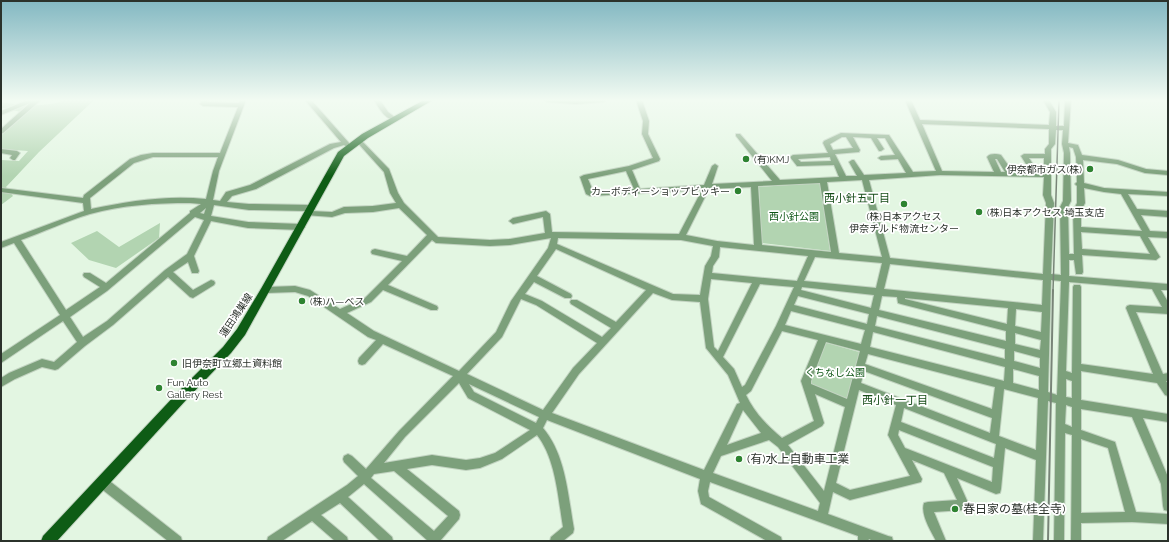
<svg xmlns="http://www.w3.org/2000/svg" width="1169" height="542" font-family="Raleway,'Noto Sans JP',sans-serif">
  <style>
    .green { fill: #b2d4b1 }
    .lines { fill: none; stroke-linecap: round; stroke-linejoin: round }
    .minor-casing { stroke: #c2d3c1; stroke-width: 2 }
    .major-casing { stroke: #c2d3c1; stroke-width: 2 }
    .minor { fill: #7ca07b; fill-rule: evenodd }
    .major { fill: #0e5c15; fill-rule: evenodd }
    .rail-far1 { stroke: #788478; stroke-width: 1.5 }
    .rail { stroke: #788478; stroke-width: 2 }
    .poi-dot { fill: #2e8331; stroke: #fff; stroke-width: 1.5 }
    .labels { text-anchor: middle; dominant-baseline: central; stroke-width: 3.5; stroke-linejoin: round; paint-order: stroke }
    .poi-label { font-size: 10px; fill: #2b322b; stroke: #fff; text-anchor: start }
    .park-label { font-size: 10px; fill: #0d5514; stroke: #fff }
    .street-label { font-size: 10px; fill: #2b322b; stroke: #fff }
    .neighbourhood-label { font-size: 11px; fill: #174d19; stroke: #fff }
    .near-poi-label { font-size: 12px; fill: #2b322b; stroke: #fff; text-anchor: start }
  </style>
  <rect width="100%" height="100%" fill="#e3f6e2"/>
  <g class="green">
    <path d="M65,100H94L39,152L6,187L13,196L1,205V160L19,161L28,151L1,149V134L25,113L4,108L1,109V102C22,105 45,108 65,100Z"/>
    <polygon points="820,183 830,251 762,243 759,187"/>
    <polygon points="160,223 159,238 116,268 89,260 71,243 97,231 119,247"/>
    <polygon points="827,343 859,352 861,354 848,400 811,385 810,382 824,344"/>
  </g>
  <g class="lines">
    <g class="minor-casing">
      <g id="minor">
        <polygon points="28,100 41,100 3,133 1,134 1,129 30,103 1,115 1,111"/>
        <path d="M202,100H208L207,102L239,103L240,100H246L219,171L213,200L220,201L226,192L250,185L330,144L341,142L305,100H311L349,143V147H347L344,145L334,148L256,189L232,196L227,202L249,204L311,205L315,208L314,210L310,211L332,212L344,207L373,206L396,203L390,193L384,172L356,141L355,140L358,138L360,139L389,169L398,193L404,203L438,237L490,240L510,239L545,233L543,217L513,224L509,221L513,218L546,211L550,214L552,232L679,234L702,190L590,196L586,194L580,177L584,175L629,166L653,158L642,134L643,121L636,100H642L649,121L648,134L660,159L659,161L632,170L640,189L704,185L712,166L715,164L718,166L712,184L772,181L736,136V134H740L780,180L839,177L834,165L799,166H797L790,157L793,155L828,153L823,143L824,141L841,133L889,135L913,172L936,171L905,100H911L920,120L1049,125L1050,112L1043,100H1049L1056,112V126H1064L1065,100H1071L1068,143L1078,145L1082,155L1118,160L1146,169L1168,171V175L1145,173L1117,164L1083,160L1084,183L1104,188L1168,192V196L1128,194L1137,209L1168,211V217L1141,215L1150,231L1168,232V238L1148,237L1160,257L1156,260L1082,255L1083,272L1082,274H1076L1074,260H1069V276L1168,284V290H1161L1168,302V314L1136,312L1163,374L1168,373V381H1166L1168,384V396L1165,395L1157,383L1081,371V400L1168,414V422L1143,418L1168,477V511L1164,510L1163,506L1161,484L1132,417L1081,409V430L1115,442L1136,512L1168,514V524L1132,522L1081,523V541H1071L1072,435L1065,433L1064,541H1054L1056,403L1048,401L1043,541H1033L1036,460L1005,448L1001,489L1000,493L996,494L957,478L969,505L968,509L964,510L934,512L946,541H936C931,531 920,514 924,503L928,502L957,500L944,473L912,460L922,479L921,482L850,500L833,492L828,514L888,536L892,537L893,541H873L869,539L868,541H858V536L710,482L708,491L709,497L781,537L782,541H767L701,504L698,491L700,479L547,420L543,428C566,455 568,496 574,529L573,533L563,541H550L551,537L563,527C558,498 556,459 537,435L502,459L480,468L466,470L432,465L407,469L459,511L460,515L459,519L440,541H428L364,484L348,497L392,537L393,541H380L340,503L321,515L347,537L348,541H335L312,521L282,541H267L268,537L347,485L358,476L344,462L343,459L344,456L348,454L352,456L366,469L399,431L453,376L383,344L365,364L362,365L359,364L358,361L359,358L376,340L368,337L308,296L295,292L266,293L263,292L262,290L263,288L266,287L295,286L310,290L340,309L365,298L402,261L372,254L371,252L372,250L375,249L407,256L427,235L399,208L373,212L345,213L332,217L305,215L304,213L307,211L249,210L214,205L211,216L248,222L301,224L305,227L301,230L248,228L211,221L194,256L199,271L198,273H192L188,262L173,272L193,290L211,280L214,281L215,283L214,285L193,298L190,297L168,277L113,325L85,346L58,369L55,370L42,367L15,379L1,387V378L9,373L42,359L54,362L77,342L63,321L1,363V354L60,315L14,243L1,248V242L84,211L83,203L1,192V188L83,198L84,195L130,159L141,155L153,153H220L238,107L203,106L200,104ZM922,124L1049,129V144L1045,149V154H1024L1021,156L1031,172H1013L1001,155C997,154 990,153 987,157L994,172L942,171ZM1056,130H1063L1062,144L1064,153L1063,201L1060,207L1061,275L1051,274L1054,203L1051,195V149L1055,144ZM842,137H846L853,148L833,150L830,144ZM853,137L871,138L879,151H881L884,149L877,138H885L895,155L881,156L878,158L881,160L898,159L906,173L864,175L854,160H852L849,162L857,176H846L835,154L859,152L860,150ZM1069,147L1073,148L1076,157L1077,182L1075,184L1077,186V203L1073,211L1074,254H1069L1068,207L1071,201L1070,153ZM153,157H218L213,171L206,199C167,195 129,201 91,209L90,198L134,163ZM830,157L831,161L801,162L798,159ZM1029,158H1044V173L1038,172ZM995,159H997L1005,172H1001ZM626,171L634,189L593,191L588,179ZM940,175L1044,177L1043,195L1046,203L1043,274L890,258L869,180ZM862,180L882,257L839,253L827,182ZM820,183L831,252L762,245L758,186ZM751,187L754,245L717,241L686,235L709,189ZM1084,188L1104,192L1121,194L1142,231L1081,227V211L1085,203ZM190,203L201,204L190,211V213L106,283L90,273H84L83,275L84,277L100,287L66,310L21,240C44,232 66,221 90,214C122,205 156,203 190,203ZM206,208L204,214L200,213ZM195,217L204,220L187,254L165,270L107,321L83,337L70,317L107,291ZM1081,232L1140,236L1150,254L1082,249ZM551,238L548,248L511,301L496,332L459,371L374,331L347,313L371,302L383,290L431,310H437L438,308L437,306L388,285L432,240L436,243L490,246L510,245ZM558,238L681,240L713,246L711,256L705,266L700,295L673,294L557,244ZM720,247L808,256L797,281L712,273L713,266L719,257ZM556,249L646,290L616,322L577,300H571L570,302L571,304L611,328L602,337L542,301L525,294L534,282L565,298H571L572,296L571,294L537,276ZM815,257L882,263L876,288L804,281ZM890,264L1043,280L1042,305L884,289ZM711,279L752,283L718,351L714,347L708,299ZM1051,280L1061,281L1057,395L1048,392ZM1069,282L1152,289L1162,307L1130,305L1127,306L1126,308L1153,374L1081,364V287L1080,285H1074L1073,287L1072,373L1066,371ZM760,284L794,287L776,326L745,385L742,387L734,369L723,357ZM802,287L874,295L871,308L801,290ZM653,293L672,300L700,302L706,348L728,375L740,403L737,404L704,470L552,413L579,374ZM798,296L869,314L867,324L794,305ZM882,296L897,297L898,303L901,304L1006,331V341L879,310ZM905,298L1008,308L1007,324L905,299ZM521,299L536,305L597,343L573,368L543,410L467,374L502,337ZM1016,309L1042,312L1041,332L1015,326ZM791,311L865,330L861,344L785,325ZM877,316L1005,349V359L875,326ZM782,331L818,340L801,381L814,421L782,438C767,426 754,412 746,395L751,391ZM873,332L1005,367L1004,381L870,347ZM1015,333L1041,340L1040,350L1015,344ZM826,342L860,351L847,399L811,384V381ZM1014,351L1040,358V368L1014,361ZM868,354L995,387L992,409L865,364ZM1013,369L1039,376V390L1013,383ZM864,371L992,418L990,433L861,383ZM1066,379L1072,381V398L1066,397ZM459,383L468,398L530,430L495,453L480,458L466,460L432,455L384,463L405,437ZM469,384L539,417L536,423L474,392ZM1004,389L1038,398L1036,450L999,436ZM859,390L896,405L888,435L910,476L850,490L836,483ZM815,394L845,407L824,491L788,445L822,426L824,423ZM1066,405L1072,407V427L1065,424ZM904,408L996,444L994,458L901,422ZM743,410L761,433L727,445ZM899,430L993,467L992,482L905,448L898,435ZM1081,439L1108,448L1125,512L1081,513ZM769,440L778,447L820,503L818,511L713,473L721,456ZM394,471L448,516L434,531L371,478L374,474Z"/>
        <path d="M374,100H380L388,112L396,118V120C386,121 379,108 374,100Z"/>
        <polygon points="544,100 607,100 604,102 576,104 547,102"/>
        <polygon points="1,149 17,151 20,153 15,160 13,160 10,158 12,155 1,153"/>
        <polygon points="103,478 107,479 181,537 182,541 168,541 99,487 98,483 99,479"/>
      </g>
    </g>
    <g class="major-casing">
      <polygon id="major" points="424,100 433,100 368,138 344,156 245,335 231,353 187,399 57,541 41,541 43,536 179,391 223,347 237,329 262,287 338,152 362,134"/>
    </g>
    <use href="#minor" class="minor"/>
    <use href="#major" class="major"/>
    <polyline class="rail-far1" points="1053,291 1059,100"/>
    <polyline class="rail" points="1048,541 1053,290"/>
  </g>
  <linearGradient id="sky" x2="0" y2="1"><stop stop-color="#83b8c2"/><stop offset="0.57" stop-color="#f2fbf2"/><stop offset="1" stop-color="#f2fbf2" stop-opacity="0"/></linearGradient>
  <rect width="1169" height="176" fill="url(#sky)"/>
  <g class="poi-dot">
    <circle cx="746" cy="159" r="4"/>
    <circle cx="1090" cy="169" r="4"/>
    <circle cx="738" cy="191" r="4"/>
    <circle cx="904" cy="204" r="4"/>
    <circle cx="979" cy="212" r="4"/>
    <circle cx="302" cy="301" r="4"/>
    <circle cx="174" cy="363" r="4"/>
    <circle cx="159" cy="388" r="4"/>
    <circle cx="739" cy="459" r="4"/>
    <circle cx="955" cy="509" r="4"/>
  </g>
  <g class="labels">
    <g class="poi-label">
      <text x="754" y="159">(有)KMJ</text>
      <text x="1082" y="169" text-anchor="end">伊奈都市ガス(株)</text>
      <text x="730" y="191" text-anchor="end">カーボディーショップビッキー</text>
      <text x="987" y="212">(株)日本アクセス 埼玉支店</text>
      <text x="904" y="216" text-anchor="middle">(株)日本アクセス<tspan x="904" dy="12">伊奈チルド物流センター</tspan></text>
      <text x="310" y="301">(株)ハ―ベス</text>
      <text x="182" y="363">旧伊奈町立郷土資料館</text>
      <text x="167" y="382">Fun Auto<tspan x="167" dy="12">Gallery Rest</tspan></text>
    </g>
    <g class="park-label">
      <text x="794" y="216">西小針公園</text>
      <text x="835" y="372">くちなし公園</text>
    </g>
    <g class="street-label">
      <text transform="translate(236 315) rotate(-56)">蓮田鴻巣線</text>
    </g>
    <g class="neighbourhood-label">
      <text x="857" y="198">西小針五丁目</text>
      <text x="895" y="400">西小針一丁目</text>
    </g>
    <g class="near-poi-label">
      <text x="747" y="459">(有)水上自動車工業</text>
      <text x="963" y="509">春日家の墓(桂全寺)</text>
    </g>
  </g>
  <rect width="1169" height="542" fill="none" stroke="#2b322b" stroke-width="4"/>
</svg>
